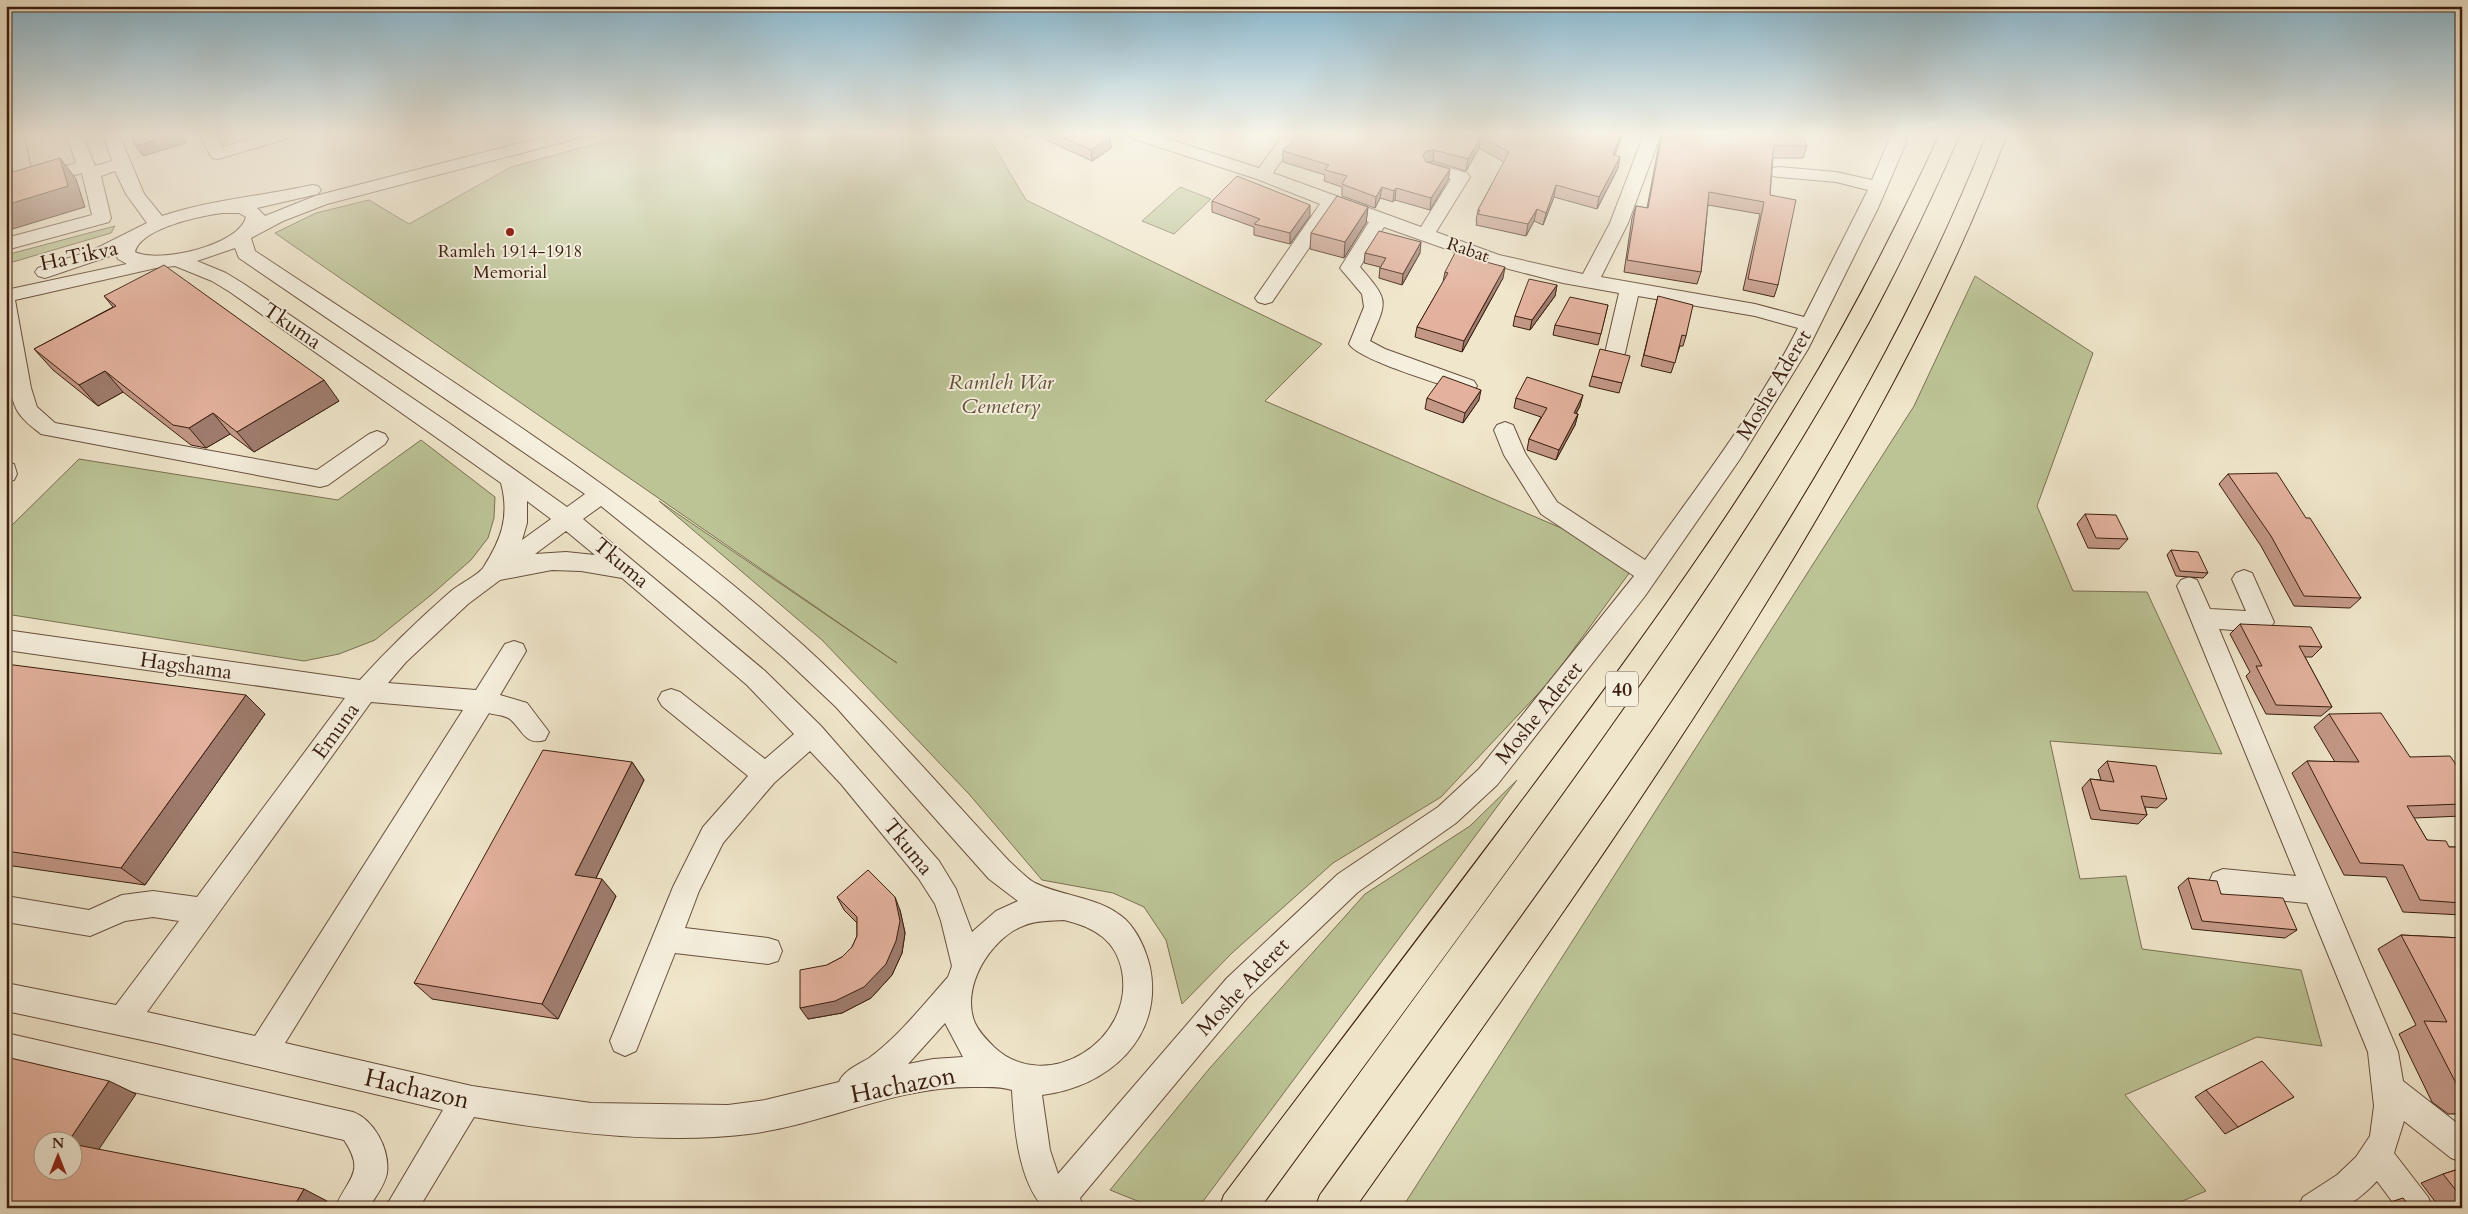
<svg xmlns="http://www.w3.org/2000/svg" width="2468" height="1214" font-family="Cardo,serif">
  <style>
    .green { fill: #bcc496; stroke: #7b7152 }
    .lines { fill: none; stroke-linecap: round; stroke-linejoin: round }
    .minor-casing { stroke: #68503e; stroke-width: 2 }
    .highway-casing { stroke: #3a1e0f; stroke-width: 2 }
    .minor { fill: #f5efdd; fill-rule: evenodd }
    .highway { fill: #f0e6cb; fill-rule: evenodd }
    .wall { fill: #c39887; stroke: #3a1e0f }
    .shaded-wall { fill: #9f7c6e; stroke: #3a1e0f }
    .building { fill: #e3b19d; stroke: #3a1e0f }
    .poi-dot { fill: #8f2418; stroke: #f5efdd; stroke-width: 2 }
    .labels { text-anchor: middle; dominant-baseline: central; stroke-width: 4; stroke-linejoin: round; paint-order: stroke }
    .far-street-label { font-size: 18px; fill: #3a1e0f; stroke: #f5efdd }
    .far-poi-label { font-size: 18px; fill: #3a1e0f; stroke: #f5efdd }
    .shield { fill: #f5efdd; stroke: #725d4d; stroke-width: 1 }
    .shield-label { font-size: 20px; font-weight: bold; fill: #3a1e0f }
    .street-label { font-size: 21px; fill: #3a1e0f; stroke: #f5efdd }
    .park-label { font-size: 21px; font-style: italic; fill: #615038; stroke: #f5efdd }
    .near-street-label { font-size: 25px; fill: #3a1e0f; stroke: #f5efdd }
  </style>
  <rect width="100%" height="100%" fill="#f0e6cb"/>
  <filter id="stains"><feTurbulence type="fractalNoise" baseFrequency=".004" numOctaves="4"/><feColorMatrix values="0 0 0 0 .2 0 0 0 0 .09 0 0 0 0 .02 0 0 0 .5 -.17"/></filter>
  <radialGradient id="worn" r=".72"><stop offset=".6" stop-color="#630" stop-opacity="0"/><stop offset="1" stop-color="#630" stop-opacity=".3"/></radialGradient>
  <g class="green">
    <polygon points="631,134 947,134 952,136 955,134 987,134 1026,200 1322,344 1265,401 1638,561 1551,680 1441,797 1333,863 1232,953 1182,1004 1166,940 1144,907 1113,893 1042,880 969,794 822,640 659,501 897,663 275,233 316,213 369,200 409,224 511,167"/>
    <polygon points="1180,187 1211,199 1174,234 1142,221"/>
    <polygon points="115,226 111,233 6,264 6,255"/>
    <polygon points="1975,276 2093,353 2037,506 2073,591 2147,592 2222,754 2050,741 2080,879 2126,876 2142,949 2301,970 2322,1046 2257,1037 2125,1095 2206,1191 2166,1208 1402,1208 1914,406"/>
    <polygon points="421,440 495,497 494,518 488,538 471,560 431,595 375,640 339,654 304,661 6,614 6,531 79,459 338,500"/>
    <polygon points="1517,780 1198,1208 1155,1208 1110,1190 1209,1069 1365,894 1470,826"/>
  </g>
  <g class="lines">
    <g class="minor-casing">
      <g id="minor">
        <path d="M7,134H24L32,176L76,163L66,134H82L95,166L112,161L103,134H119L144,194L162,216C210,200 262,196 312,185L318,186L321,190L318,194L257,208L265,216L315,196L555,134H581L579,138L327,204L283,221L251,238L255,251C442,375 635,494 803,645C877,712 941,788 1009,861C1017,868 1026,878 1035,883C1064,897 1102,897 1126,920C1138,932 1146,951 1150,967C1164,1038 1108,1087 1042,1095L1050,1150L1058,1174L1227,978L1338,874L1438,807L1479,769L1634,576L1541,514L1504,455L1494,430L1497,425L1505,422L1513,425L1525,453L1557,502L1645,560C1698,485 1757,410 1798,328L1755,316L1638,296L1625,353L1622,358L1615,360L1608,358L1605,353L1619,293L1563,283L1486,263L1384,227L1360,267C1390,302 1387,300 1370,341L1385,349L1474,381L1477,386L1474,391L1467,393L1460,391C1438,383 1359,360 1349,344L1364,307L1362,294L1340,268L1369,222L1335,210L1272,302L1265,304L1258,302L1255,298L1320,204L1257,179L1131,138L1129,134H1153L1259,168L1284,134H1300L1273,173L1421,227L1451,179L1426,172L1423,168L1426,164L1432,163L1467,173L1470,177L1436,232L1499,255L1583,274L1610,223L1644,134H1661L1628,223L1601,277L1755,304L1804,317L1868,190L1836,182L1779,177L1773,176L1770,172L1773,168L1779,167L1836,172L1872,180L1887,145L1890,134H1907L1905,145L1878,208L1808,349L1740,459L1645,596L1497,785L1456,823L1358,892L1247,998L1080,1198L1084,1208H1044C1018,1180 1014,1126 1012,1090C1000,1086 987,1087 974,1087C896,1086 825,1124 749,1134C662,1145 559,1132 474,1117L419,1208H385L443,1110L161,1044L6,1011V983L116,1005L179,921L153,917L125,921L90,936L6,922V896L89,910L122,895L153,891L197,897L345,698L6,650V630L360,680C388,649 418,620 450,592C458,585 478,575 483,568C501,540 510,517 501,483L230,292L212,281L175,266L156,268L15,300L31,388L37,407L55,423L317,470L369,434L377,431L385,434L388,439L385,444L328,485L320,487L41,434C35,429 26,423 21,416C2,395 6,318 6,290L127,264L118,259L116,254L45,278L38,276L35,272L38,268L93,250L147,223L126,194L115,171L101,176L111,218L109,222L6,250V238L92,215L82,173L6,195V184L15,181ZM222,213H239L246,217C240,245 159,264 135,252C141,228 200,216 222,213ZM235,248L239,258L585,494L567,507L449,423L244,284L226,273L197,261ZM527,501L551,519L522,540L527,523ZM601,506L718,601L784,658L836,707L989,879L1018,901L996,911L972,932L956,889L939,861L821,726L765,671L583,519ZM566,531L595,555L566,552L535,554ZM552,570L581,571L622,578L747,685L794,734L765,759L680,692L671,689L662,692L658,699L662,706L748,776L703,827L673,887L610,1041L614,1051L625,1056L636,1051L675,953L768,964L778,961L782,951L778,941L768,938L685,928L699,891L723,843L774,783L810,751L841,784L919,879L935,904L941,921L952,966L948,977C923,1005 899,1036 869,1058C858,1065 844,1070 839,1082L765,1100L728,1105L591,1103L472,1086L285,1043L489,713C495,715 506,715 511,720C523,731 526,746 545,740L549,732L527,703L500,695L526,651L523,644L514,641L505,644L476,690L388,683L406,662L468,604L500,580ZM371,702L463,710L255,1036L147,1012ZM1064,920C1094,927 1116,940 1122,971C1135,1041 1046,1096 994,1047C987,1040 979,1032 975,1023C960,988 990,939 1023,926C1035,920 1051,921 1064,920ZM945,1023L963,1057L933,1059L908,1064Z"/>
        <polygon points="199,134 216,134 223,147 266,134 292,134 289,138 218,159 212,158"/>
        <polygon points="6,462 14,464 17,474 14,480 6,482"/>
        <path d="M2244,570L2252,573L2274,622L2270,629L2262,632L2219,629L2398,1052L2403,1081L2462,1127V1162L2451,1158L2404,1121L2394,1153L2428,1197L2433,1208H2397L2377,1181C2346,1213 2340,1208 2298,1208L2303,1197L2337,1175L2356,1157L2370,1136L2374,1106L2368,1052L2307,903L2223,895L2213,891L2209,882L2213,873L2223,869L2296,876L2177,586L2181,580L2189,577L2197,580L2210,609L2246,611L2232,579L2236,573Z"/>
        <path d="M6,1033L353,1112C374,1120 390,1149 387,1173C385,1185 375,1197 369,1208H335C348,1177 366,1173 344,1140L6,1063Z"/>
      </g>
    </g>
    <g class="highway-casing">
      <g id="highway">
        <path d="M1940,134H1960C1932,197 1903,259 1870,320C1774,496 1659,660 1542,822C1449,951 1354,1079 1260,1208H1219L1224,1195C1325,1061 1427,928 1527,794C1622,667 1717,538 1799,402C1852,315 1897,226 1940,134Z"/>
        <path d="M1987,134H2007C1951,283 1875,421 1794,557C1659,782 1506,994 1355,1208H1315L1320,1195C1455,1007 1594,822 1721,628C1823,471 1918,309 1987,134Z"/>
      </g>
    </g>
    <use href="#minor" class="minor"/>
    <use href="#highway" class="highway"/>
  </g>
  <g class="wall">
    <polygon points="1021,134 1102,134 1110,137 1111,148 1092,161 1034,134 1028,138"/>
    <polygon points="1623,134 1614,155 1618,168 1597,209 1554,197 1543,225 1534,221 1526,236 1476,225 1477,221 1476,221 1478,210 1504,162 1479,148 1466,171 1433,161 1428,162 1450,169 1448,180 1430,210 1395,200 1393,202 1380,198 1375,208 1342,196 1342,187 1324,181 1325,175 1283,162 1283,151 1485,135 1575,138"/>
    <polygon points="1662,134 1807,146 1803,158 1773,158 1770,195 1778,285 1774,297 1743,290 1760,214 1708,205 1701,272 1697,284 1624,272 1632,218 1636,206 1647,208 1659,144"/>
    <polygon points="1212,201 1310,216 1290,244 1254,235 1254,227 1212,212"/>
    <polygon points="1368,207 1366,223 1344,258 1310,249 1311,233"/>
    <polygon points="1365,253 1420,253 1402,285 1379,278 1380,267 1364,263"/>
    <polygon points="1488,257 1487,263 1503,278 1462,352 1415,337 1417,327 1443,282 1445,272"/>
    <polygon points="1557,285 1555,296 1530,330 1513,326 1515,316"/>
    <polygon points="104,296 339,401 254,452 230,434 206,448 191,445 123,392 98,406 53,370 34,349 113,307"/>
    <polygon points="1658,296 1686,336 1683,346 1680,346 1671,373 1641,366"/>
    <polygon points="1608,305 1598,345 1553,335 1555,325"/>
    <polygon points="1592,376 1622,383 1619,393 1589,386"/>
    <polygon points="1427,398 1479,400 1463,423 1425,409"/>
    <polygon points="1516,398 1580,406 1576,414 1578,414 1575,425 1556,460 1527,450 1529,439 1541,417 1514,408"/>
    <polygon points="2228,474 2306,518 2361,598 2350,608 2294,606 2261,546 2219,484"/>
    <polygon points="2085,514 2128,539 2119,549 2088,548 2077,524"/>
    <polygon points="2171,550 2208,573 2203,578 2176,576 2167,555"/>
    <polygon points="2240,624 2322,647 2312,657 2305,657 2332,707 2321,716 2266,714 2246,676 2250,672 2230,634"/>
    <polygon points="6,664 265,714 145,885 6,865"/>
    <polygon points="2329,714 2410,757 2462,773 2462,816 2414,818 2427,840 2449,847 2462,847 2462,915 2403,912 2386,877 2344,875 2292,773 2307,761 2335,762 2314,727"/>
    <polygon points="2107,761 2167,799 2157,808 2145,807 2147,815 2138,824 2091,819 2082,788 2090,779 2101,780 2098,770"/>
    <polygon points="632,762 644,780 596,878 616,896 558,1019 432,999 414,983"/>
    <polygon points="2188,878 2297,930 2285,938 2192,929 2178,887"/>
    <polygon points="837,897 900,910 905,933 902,953 892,975 871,998 842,1013 808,1019 827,965 842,957 852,947 857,936 857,923 844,910"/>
    <polygon points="2401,935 2462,938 2462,1114 2448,1114 2432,1102 2399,1034 2416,1025 2378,949"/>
    <polygon points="2206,1090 2294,1097 2225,1134 2195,1097"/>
    <polygon points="2462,1168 2462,1208 2440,1208 2421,1183 2443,1174"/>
  </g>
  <g class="shaded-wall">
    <polygon points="175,134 182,134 186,143 143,156 136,146"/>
    <polygon points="1027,134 1034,134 1028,138"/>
    <polygon points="1621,134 1623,134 1610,167 1613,155"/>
    <polygon points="1110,137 1111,148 1092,161 1091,150"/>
    <polygon points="1481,137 1479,148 1466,171 1468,159"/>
    <polygon points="1434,150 1433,161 1424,163 1423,156 1426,151"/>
    <polygon points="1620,157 1618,168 1597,209 1599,197"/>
    <polygon points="60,158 76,179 85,207 6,231 6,205"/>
    <polygon points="1450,169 1448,180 1430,210 1431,198"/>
    <polygon points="1556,185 1554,197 1543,225 1546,213"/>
    <polygon points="1382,187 1380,198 1375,208 1376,197"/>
    <polygon points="1396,188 1395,200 1393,202 1394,191"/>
    <polygon points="1310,205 1310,216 1290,244 1290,233"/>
    <polygon points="1368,207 1366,223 1344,258 1345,242"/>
    <polygon points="1537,209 1534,221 1526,236 1528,224"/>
    <polygon points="1421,242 1420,253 1402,285 1403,274"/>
    <polygon points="1505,267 1503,278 1462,352 1464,341"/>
    <polygon points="1557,285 1555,296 1530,330 1532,320"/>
    <polygon points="105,371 123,392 98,406 79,385"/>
    <polygon points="324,380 339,401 254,452 237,432"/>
    <polygon points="1481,390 1479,400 1463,423 1465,413"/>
    <polygon points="1583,395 1580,406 1571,423 1574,413"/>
    <polygon points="213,413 230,434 206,448 189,428"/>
    <polygon points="1578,414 1575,425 1556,460 1559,450"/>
    <polygon points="246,695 265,714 145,885 121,868"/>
    <polygon points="632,762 644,780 589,892 575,875"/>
    <polygon points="602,879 616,896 558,1019 542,1004"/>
    <polygon points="895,897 900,910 905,933 902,953 892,975 871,998 842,1013 808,1019 800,1008"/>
    <polygon points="109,1081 136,1094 95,1155 72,1145 72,1142 68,1142"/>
    <polygon points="304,1189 327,1201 323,1208 293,1208"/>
  </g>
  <g class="building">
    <polygon points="131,134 175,134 136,146"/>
    <polygon points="1055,134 1102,134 1110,137 1091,150"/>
    <polygon points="1298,134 1480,134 1485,135 1491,134 1540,134 1575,138 1577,134 1621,134 1613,155 1620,157 1599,197 1556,185 1546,213 1537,209 1528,224 1478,214 1480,210 1478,210 1509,152 1481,137 1468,159 1434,150 1426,151 1423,156 1426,162 1450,169 1431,198 1396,188 1394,191 1382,187 1376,197 1342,184 1347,176 1325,170 1329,165 1283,151"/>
    <polygon points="1662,134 1802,134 1807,146 1774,146 1772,160 1770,195 1796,200 1778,285 1748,279 1764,202 1709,192 1701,272 1627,260 1636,206 1648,208"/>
    <polygon points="60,158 68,186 6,205 6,174"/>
    <polygon points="1237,176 1310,205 1290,233 1254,224 1260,219 1212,201"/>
    <polygon points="1337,196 1368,207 1345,242 1311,233"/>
    <polygon points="1379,231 1421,242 1403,274 1380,268 1386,258 1365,253"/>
    <polygon points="1457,249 1488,257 1486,262 1505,267 1464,341 1417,327 1448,273 1445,272"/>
    <polygon points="164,265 324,380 237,432 213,413 189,428 173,425 105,371 79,385 34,349 116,306 104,296"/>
    <polygon points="1529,279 1557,285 1532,320 1515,316"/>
    <polygon points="1658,296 1693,305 1686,336 1682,335 1675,363 1644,355"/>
    <polygon points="1570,297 1608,305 1601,334 1555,325"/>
    <polygon points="1600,349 1630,356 1622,383 1592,376"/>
    <polygon points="1443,376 1481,390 1465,413 1427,398"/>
    <polygon points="1527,377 1583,395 1574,413 1578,414 1559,450 1529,439 1547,408 1516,398"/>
    <polygon points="2277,473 2306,518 2310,518 2361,598 2304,596 2271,536 2228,474"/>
    <polygon points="2085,514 2116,515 2128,539 2096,538"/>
    <polygon points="2171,550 2198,552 2208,573 2180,571"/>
    <polygon points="2240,624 2311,627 2322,647 2299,646 2332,707 2276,705 2256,666 2262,666"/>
    <polygon points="6,664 246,695 121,868 6,851"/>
    <polygon points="2381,713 2410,757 2450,756 2462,773 2462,804 2407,806 2427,840 2446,841 2449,847 2462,847 2462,903 2420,900 2403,865 2360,863 2307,761 2359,762 2329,714"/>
    <polygon points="543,750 632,762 575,875 602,879 542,1004 414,983"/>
    <polygon points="2107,761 2156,766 2167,799 2141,796 2147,815 2100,810 2090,779 2114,782"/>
    <polygon points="868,870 895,897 900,921 896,941 886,964 864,987 835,1001 800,1008 800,970 827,965 842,957 852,947 857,936 857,917 837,897"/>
    <polygon points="2188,878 2217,881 2221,894 2283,898 2297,930 2202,921"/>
    <polygon points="2401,935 2462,938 2462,1091 2459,1089 2424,1021 2447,1022"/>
    <polygon points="6,1057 109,1081 68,1142 42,1142 42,1172 72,1172 72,1144 304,1189 293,1208 6,1208"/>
    <polygon points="2262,1061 2294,1097 2238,1127 2206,1090"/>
    <polygon points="2462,1168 2462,1198 2443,1174"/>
    <polygon points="2403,1198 2411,1208 2372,1208"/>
  </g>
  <linearGradient id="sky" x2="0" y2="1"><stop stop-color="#89b9d2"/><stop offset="0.44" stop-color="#f8f4e8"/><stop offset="1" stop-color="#f8f4e8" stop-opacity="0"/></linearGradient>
  <rect width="2468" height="304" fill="url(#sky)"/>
  <circle class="poi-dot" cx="510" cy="232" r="5"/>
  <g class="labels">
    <g class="far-street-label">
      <text transform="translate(1468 250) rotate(19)">Rabat</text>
    </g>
    <g class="far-poi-label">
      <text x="510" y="251">Ramleh 1914-1918<tspan x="510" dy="21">Memorial</tspan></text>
    </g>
    <rect class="shield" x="1606" y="671.5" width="32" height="35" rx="4"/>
    <g class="shield-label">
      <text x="1622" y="689">40</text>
    </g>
    <g class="street-label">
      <text transform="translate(79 256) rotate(-12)">HaTikva</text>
      <text transform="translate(292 326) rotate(34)">Tkuma</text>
      <text transform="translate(1774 385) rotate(-59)">Moshe Aderet</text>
      <text transform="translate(621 563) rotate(40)">Tkuma</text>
      <text transform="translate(186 666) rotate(8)">Hagshama</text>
      <text transform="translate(1539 713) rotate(-51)">Moshe Aderet</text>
      <text transform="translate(336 731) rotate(-54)">Emuna</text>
      <text transform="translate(908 847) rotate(51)">Tkuma</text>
      <text transform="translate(1243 987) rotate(-47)">Moshe Aderet</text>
    </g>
    <g class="park-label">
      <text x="1001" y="382">Ramleh War<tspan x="1001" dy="24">Cemetery</tspan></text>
    </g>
    <g class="near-street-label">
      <text transform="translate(903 1085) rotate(-11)">Hachazon</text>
      <text transform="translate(417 1089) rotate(13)">Hachazon</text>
    </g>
  </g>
  <rect width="2468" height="1214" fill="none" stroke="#f0e6cb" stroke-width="25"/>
  <rect x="8" y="8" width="2453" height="1199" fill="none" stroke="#3a1e0f" stroke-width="2.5"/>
  <rect x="12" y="12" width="2443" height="1189" fill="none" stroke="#3a1e0f"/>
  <g transform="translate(58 1156)"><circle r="24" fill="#f5efdd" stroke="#aa9b8b"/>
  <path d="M0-4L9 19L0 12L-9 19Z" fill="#8f2418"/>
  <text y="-8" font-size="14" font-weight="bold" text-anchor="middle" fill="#3a1e0f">N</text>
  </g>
  <rect width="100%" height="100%" filter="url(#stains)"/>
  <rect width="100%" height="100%" fill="url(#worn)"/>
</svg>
